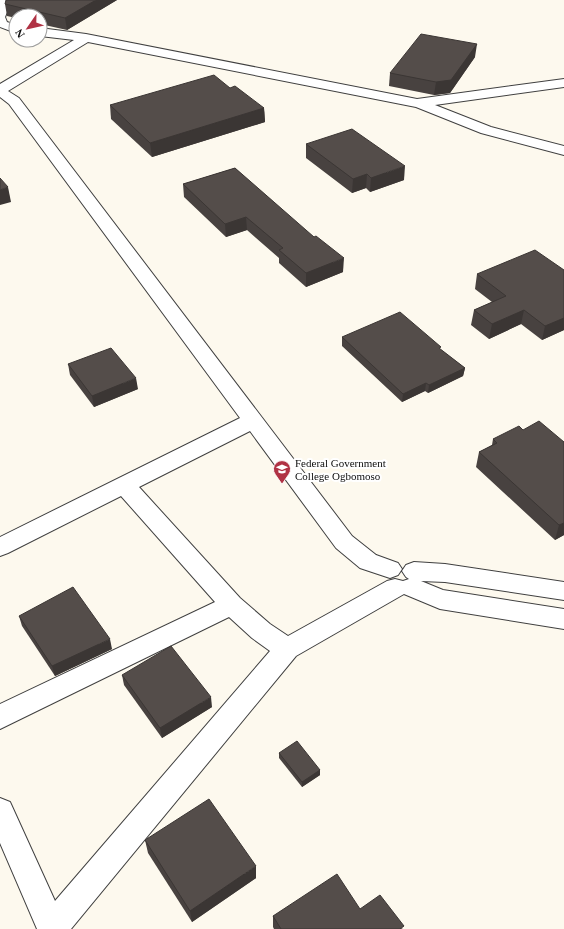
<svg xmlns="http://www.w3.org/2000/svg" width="564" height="929" font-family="'Times New Roman',serif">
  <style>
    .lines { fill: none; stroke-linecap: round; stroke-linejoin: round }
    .street-casing { stroke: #404040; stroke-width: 2 }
    .street { fill: #fff; fill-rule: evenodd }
    .wall { fill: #484240 }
    .shaded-wall { fill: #3b3634 }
    .building { fill: #544d4a; stroke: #3b3634 }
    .labels { text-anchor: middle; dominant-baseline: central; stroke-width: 4; stroke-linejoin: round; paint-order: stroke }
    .poi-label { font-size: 11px; fill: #0d0d0d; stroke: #fff; text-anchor: start }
  </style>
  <rect width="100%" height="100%" fill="#fdf9ee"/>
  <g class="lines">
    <g class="street-casing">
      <g id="street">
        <polygon points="0,0 12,0 5,17 7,22 16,25 16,33 0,27"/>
        <polygon points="40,28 86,34 417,99 564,79 564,87 435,105 491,127 564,146 564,155 481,133 416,107 88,42 8,91 19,98 352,536 376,555 398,563 402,569 398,575 390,578 360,568 336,548 250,431 139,487 240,598 270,624 288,636 387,581 395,579 403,581 409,579 406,577 402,571 406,565 414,562 445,564 564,582 564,600 445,582 421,581 443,590 564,609 564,629 440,609 404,594 296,656 71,929 37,929 0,843 0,798 10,802 55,901 270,651 252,638 229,617 0,729 0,704 215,602 121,496 8,553 0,556 0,537 240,418 9,104 0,97 0,84 74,40 40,36"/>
      </g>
    </g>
    <use href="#street" class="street"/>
  </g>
  <g class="wall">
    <polygon points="117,0 67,30 40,24 40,16 16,16 16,18 7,16 5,4"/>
    <polygon points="475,57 450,93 434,95 389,86 390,73"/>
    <polygon points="230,88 264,108 265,122 152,157 111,119 110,105"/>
    <polygon points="306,144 404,180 370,192 366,188 352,193 306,158"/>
    <polygon points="235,168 343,272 306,287 279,263 279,258 247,230 226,237 184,197 183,184"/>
    <polygon points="564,270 564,330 542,340 521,324 489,339 471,325 474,310 492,302 475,289 477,274"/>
    <polygon points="342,337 441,350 465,368 463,376 428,393 425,391 402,402 342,346"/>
    <polygon points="68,364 138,389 94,407 70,375"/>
    <polygon points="523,430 564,442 564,535 555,540 476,467 479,452 492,445 493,439"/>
    <polygon points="19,616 112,649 55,676 22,626"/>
    <polygon points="122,675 212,707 162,738 124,685"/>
    <polygon points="279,753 320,770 320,775 302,787 279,758"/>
    <polygon points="145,840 256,878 192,922 148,853"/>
    <polygon points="360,909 403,929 274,929 273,927 273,916"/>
  </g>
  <g class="shaded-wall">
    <polygon points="96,0 117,0 67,30 65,18"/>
    <polygon points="477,44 475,57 450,93 434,95 436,82"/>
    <polygon points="264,108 265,122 152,157 150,143"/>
    <polygon points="405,166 404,180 370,192 371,178"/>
    <polygon points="367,174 366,188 352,193 353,179"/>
    <polygon points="8,187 11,202 0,205 0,190"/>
    <polygon points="246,217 247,230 226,237 225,224"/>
    <polygon points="344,258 343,272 306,287 306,273"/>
    <polygon points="524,310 521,324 489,339 492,324"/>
    <polygon points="564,318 564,330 542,340 545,326"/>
    <polygon points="465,368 463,376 428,393 429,385"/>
    <polygon points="136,378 138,389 94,407 92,396"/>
    <polygon points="426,383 425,391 402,402 403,394"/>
    <polygon points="564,523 564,535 555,540 559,525"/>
    <polygon points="110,639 112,649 55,676 52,666"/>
    <polygon points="211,697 212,707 162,738 160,728"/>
    <polygon points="320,770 320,775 302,787 302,782"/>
    <polygon points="256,866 256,878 192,922 190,911"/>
  </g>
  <g class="building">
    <polygon points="6,0 96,0 65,18 5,4"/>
    <polygon points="421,34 477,44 451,80 436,82 390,73"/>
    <polygon points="214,75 230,88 235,86 264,108 150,143 110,105"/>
    <polygon points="352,129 405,166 371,178 367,174 353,179 306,144"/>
    <polygon points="235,168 314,237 316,236 344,258 306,273 279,250 283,248 246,217 225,224 183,184"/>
    <polygon points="0,178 8,187 0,190"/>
    <polygon points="535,250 564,270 564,318 545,326 524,310 492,324 474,310 506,296 477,274"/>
    <polygon points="400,312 441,347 439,348 465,368 429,385 426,383 403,394 342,337"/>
    <polygon points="111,348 136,378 92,396 68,364"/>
    <polygon points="539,421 564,442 564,523 559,525 479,452 497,443 493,439 519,426 523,430"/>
    <polygon points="73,587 110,639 52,666 19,616"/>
    <polygon points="171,646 211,697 160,728 122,675"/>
    <polygon points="297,741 320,770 302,782 279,753"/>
    <polygon points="209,799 256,866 190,911 145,840"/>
    <polygon points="337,874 360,909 380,895 404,926 400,929 281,929 273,916"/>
  </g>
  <defs>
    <g id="university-pin" transform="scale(0.9)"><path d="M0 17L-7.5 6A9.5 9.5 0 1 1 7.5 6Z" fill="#b03244" stroke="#fff"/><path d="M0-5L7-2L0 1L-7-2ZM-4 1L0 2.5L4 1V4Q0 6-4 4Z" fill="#fff"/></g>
  </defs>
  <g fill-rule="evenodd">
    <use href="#university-pin" x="282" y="469"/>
  </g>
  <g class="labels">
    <g class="poi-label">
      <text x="295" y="463">Federal Government<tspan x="295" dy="13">College Ogbomoso</tspan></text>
    </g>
  </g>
  <g transform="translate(28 28) rotate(236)"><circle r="19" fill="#ffffff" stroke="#9e9e9e"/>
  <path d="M0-3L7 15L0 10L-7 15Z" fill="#b03244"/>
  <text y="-6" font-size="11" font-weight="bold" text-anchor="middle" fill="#0d0d0d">N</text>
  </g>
</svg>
